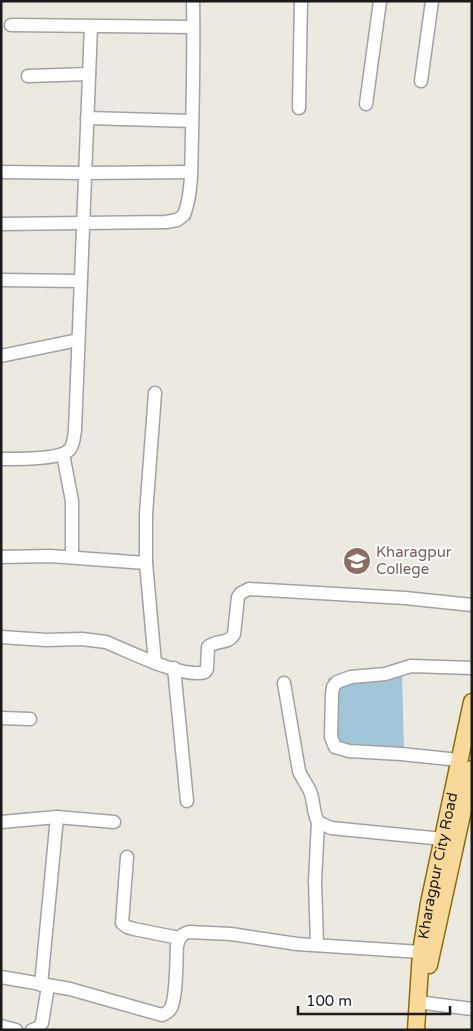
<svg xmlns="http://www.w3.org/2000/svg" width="473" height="1031" font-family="'Varela Round',sans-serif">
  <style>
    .water { fill: #a1c6d9 }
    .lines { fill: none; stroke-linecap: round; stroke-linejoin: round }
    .minor-casing { stroke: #a2a2a2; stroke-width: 15 }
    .major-casing { stroke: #8c6e05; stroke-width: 19 }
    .minor { stroke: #fff; stroke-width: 12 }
    .major { stroke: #f8d999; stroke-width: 16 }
    .labels { text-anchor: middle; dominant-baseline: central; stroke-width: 4; stroke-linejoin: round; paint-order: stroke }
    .education-label { font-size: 15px; fill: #785e54; stroke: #fff; text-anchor: start }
    .street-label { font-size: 15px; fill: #1b1b1b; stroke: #fff }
  </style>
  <rect width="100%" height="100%" fill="#ece9e0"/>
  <polygon class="water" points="402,675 404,751 329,749 328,678"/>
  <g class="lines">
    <g class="minor-casing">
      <g id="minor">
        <polyline points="11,25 193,27"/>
        <polyline points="28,76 89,74"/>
        <polyline points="421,81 432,1"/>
        <polyline points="366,104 380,1"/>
        <polyline points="299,108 301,1"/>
        <polyline points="87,118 192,121"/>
        <polyline points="1,172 85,173 190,172"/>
        <path d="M1,224L166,222L177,220L184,215C193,191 191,161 192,136C193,91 194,46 193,1"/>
        <polyline points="1,280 80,281"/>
        <polyline points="1,356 78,340"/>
        <polyline points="155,393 146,514 146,563 155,663"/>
        <polyline points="63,454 72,501 72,557"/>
        <path d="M1,459C15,459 62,460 70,449C74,444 74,435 75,430L91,26"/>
        <polyline points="1,557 50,556 146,563"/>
        <path d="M1,637L46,640L82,639L106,642C128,651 183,679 205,672L207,669L208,647C217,639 228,645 234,634L238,597L241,593L249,589L405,598L472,605"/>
        <polyline points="174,668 187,801"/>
        <path d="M284,683L299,771C302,779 308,785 311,794C314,803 313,813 318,822L331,828L443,839"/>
        <polyline points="1,718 30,719"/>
        <polyline points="459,760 401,754 349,751 335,747 331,737 332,694 333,687 337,682 351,677 385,674 411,666 472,668"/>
        <polyline points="1,822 57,817 114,822"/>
        <polyline points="127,857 122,923 127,927 134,929 179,938"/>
        <polyline points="317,945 315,881 318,822"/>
        <path d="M1,977L70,989L162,1015C166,1013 169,1012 171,1008C177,995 176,961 177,946C179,938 181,934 189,932L231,934L297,944L421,952"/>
        <polyline points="41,985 57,817"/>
        <polyline points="425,1003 472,1009"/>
        <polyline points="1,1026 16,1030"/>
        <polyline points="32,1030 38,1028 42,1023 48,986"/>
      </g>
    </g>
    <g class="major-casing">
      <g id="major">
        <polyline points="429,965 472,769"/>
        <path id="s1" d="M416,1030L421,952L429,903L472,702"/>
      </g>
    </g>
    <use href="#minor" class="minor"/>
    <use href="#major" class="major"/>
  </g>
  <defs>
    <g id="university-disc" transform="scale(1.4375)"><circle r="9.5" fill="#8d6e63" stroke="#fff"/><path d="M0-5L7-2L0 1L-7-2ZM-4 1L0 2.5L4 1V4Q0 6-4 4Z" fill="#fff"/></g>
  </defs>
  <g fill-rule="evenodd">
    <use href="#university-disc" x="357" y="561"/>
  </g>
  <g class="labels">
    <g class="education-label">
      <text x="376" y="552">Kharagpur<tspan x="376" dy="17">College</tspan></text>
    </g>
    <g class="street-label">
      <text stroke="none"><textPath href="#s1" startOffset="166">Kharagpur City Road</textPath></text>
    </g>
  </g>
  <rect width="473" height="1031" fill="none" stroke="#1b1b1b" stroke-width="5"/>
  <path d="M298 1006v8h152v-8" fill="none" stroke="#1b1b1b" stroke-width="2.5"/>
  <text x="306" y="1006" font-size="15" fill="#1b1b1b" stroke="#ffffff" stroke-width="4" paint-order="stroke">100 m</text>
</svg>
